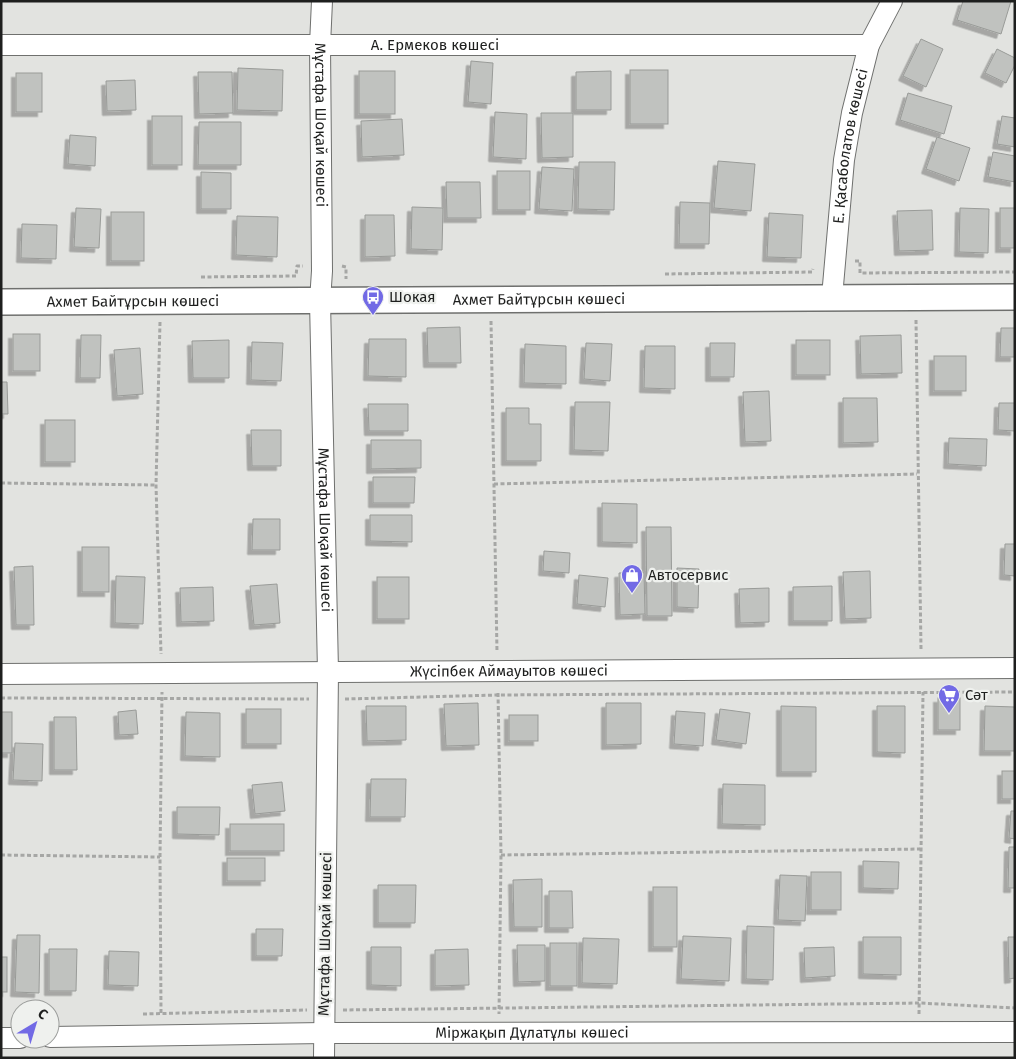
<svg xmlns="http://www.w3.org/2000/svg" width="1016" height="1059" font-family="'Fira Sans',sans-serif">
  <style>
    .building { fill: #c0c2bf; stroke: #999b98; filter: url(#shadow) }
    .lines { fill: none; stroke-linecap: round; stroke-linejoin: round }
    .minor-casing { stroke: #6f706e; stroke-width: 22 }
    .tertiary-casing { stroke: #6f706e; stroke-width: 28 }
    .path { stroke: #a6a7a5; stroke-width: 3; stroke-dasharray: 4 2.5; stroke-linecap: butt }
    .minor { stroke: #fff; stroke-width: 20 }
    .tertiary { stroke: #fff; stroke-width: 25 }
    .labels { text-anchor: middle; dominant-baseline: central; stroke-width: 4.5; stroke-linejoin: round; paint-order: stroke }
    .street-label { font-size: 15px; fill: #1e1f1e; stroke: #eff1ee }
    .poi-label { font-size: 15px; fill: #1e1f1e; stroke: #eff1ee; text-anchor: start }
  </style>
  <defs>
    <filter id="shadow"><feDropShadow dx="-4.5" dy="4.5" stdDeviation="0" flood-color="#0004"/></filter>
  </defs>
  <rect width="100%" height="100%" fill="#e2e3e0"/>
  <g class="building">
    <polygon points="963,1 1011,1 1001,34 957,20"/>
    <polygon points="921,39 943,49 926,87 903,76"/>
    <polygon points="997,49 1015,58 1015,65 1006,83 985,73"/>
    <polygon points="471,61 493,63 491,104 468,102"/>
    <polygon points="238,68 283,70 282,111 237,110"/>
    <rect x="630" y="70" width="38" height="54"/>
    <rect x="359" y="71" width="36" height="43"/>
    <polygon points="611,71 611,110 576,110 576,72"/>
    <polygon points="198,72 232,72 233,113 199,114"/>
    <rect x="16" y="73" width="26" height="39"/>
    <polygon points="135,80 136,110 107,111 106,81"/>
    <polygon points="908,93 952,106 944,134 900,120"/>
    <polygon points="495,112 527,114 526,159 493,157"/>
    <polygon points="541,113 573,113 573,157 542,158"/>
    <rect x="152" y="116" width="30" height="49"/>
    <polygon points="1002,116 1015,118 1015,147 997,144"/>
    <polygon points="402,119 404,155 362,157 361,121"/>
    <polygon points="199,122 241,122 241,165 198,165"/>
    <polygon points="70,135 96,137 95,166 68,164"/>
    <polygon points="937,137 970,148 959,181 926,169"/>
    <polygon points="993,152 1015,156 1015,182 988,177"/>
    <polygon points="718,161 755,164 751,211 714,208"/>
    <polygon points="579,162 615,162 614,210 578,209"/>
    <polygon points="542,167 574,169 572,211 539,209"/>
    <rect x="497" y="171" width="33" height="39"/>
    <polygon points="201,172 231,173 231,209 201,209"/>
    <polygon points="446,182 480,182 481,218 447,218"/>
    <polygon points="680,202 710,203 709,244 679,244"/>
    <polygon points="412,207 443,208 442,250 411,249"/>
    <polygon points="76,208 101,209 99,248 74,247"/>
    <polygon points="960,208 989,209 988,253 959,252"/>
    <rect x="1000" y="208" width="15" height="40"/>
    <polygon points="932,210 933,250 899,251 897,211"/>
    <rect x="111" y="212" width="33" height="49"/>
    <polygon points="769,213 803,215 801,258 767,257"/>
    <polygon points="365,215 394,215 395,256 365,257"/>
    <polygon points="237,216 278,217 277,257 236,255"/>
    <polygon points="22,224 57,225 56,259 21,258"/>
    <polygon points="460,327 461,363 428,363 427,328"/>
    <polygon points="1001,328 1015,328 1015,357 1000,357"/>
    <rect x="13" y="334" width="27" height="37"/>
    <polygon points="81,335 101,335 100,378 80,378"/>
    <polygon points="901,335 902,373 861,374 860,336"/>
    <polygon points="369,339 406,339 406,377 368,376"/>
    <polygon points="229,340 229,378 193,378 192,341"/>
    <rect x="796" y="340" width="34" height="35"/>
    <polygon points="252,342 283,343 281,381 251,380"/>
    <polygon points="586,343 612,344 610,381 584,379"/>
    <polygon points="710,343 735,343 734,377 710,377"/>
    <polygon points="525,344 566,346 566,384 524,383"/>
    <polygon points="645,346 675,346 675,389 644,388"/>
    <polygon points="140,348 143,394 117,396 114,350"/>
    <rect x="934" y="356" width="32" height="35"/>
    <polygon points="1,382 7,382 8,414 1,414"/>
    <polygon points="769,391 771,441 745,442 743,392"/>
    <polygon points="843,398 877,398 878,442 843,443"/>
    <polygon points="575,402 610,402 608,451 574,450"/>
    <polygon points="999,403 1015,403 1015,431 998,430"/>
    <polygon points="368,404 408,404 408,431 369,431"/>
    <polygon points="506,408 529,408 529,424 541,424 541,461 506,461"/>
    <rect x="45" y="420" width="30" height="42"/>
    <polygon points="251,430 281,430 281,466 252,466"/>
    <polygon points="949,438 987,439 986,466 948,464"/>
    <polygon points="371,440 421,440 421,468 371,469"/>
    <polygon points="373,477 415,477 414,503 373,503"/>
    <polygon points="602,503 637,504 637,543 602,542"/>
    <polygon points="370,515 412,515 412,542 370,541"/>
    <polygon points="253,519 280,519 280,550 252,550"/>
    <polygon points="646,527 671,527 672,616 647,616"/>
    <polygon points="1005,544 1015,544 1015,576 1004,575"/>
    <rect x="82" y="547" width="27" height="45"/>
    <polygon points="544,551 570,553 569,573 543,571"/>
    <polygon points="33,566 34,625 16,625 14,567"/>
    <polygon points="677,568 699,569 698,608 677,607"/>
    <polygon points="870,571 871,618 845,619 843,572"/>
    <polygon points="644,572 645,614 620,615 619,573"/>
    <polygon points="579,575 608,578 605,607 577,604"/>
    <polygon points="116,576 145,577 143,624 115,623"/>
    <rect x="377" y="577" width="32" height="42"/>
    <polygon points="277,584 280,623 254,625 250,586"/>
    <polygon points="832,586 832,621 793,621 793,587"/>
    <polygon points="213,587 214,621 181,622 180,588"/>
    <polygon points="769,588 769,622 740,623 739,589"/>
    <rect x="938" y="698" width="22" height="32"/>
    <polygon points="478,703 479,745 446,746 444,704"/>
    <polygon points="606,703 641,703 641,744 606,745"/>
    <polygon points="366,706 406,706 406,740 367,741"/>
    <polygon points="781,706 816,707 816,772 781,772"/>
    <polygon points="877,706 905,706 905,753 877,752"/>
    <polygon points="985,706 1015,707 1015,751 984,751"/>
    <rect x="246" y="709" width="35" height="35"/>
    <polygon points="720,709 750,713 746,744 716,740"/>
    <polygon points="136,710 138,734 119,735 118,712"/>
    <polygon points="676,711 705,713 703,746 674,744"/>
    <rect x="1" y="712" width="11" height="41"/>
    <polygon points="186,712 220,713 220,757 185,756"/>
    <rect x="509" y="715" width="29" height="26"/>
    <polygon points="54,717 76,717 77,770 54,770"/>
    <polygon points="15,743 43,744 42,781 13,780"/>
    <rect x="1002" y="771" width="13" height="28"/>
    <polygon points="371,779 406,779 405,817 370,817"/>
    <polygon points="282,782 285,811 255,814 252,785"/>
    <polygon points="723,784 765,785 765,825 722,824"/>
    <polygon points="177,807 220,807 219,835 177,834"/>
    <polygon points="1011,811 1015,811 1015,839 1009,838"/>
    <rect x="230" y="824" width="54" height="27"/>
    <polygon points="1009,847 1015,847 1015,888 1008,888"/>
    <rect x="227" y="858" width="38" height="23"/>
    <polygon points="863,861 899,862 898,889 863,888"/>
    <rect x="811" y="872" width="30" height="38"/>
    <polygon points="780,875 807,876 805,921 778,920"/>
    <polygon points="542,879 542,927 514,927 513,880"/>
    <polygon points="378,885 416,885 415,923 378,923"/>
    <rect x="653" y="887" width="24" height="60"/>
    <polygon points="549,891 572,891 573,928 549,928"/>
    <polygon points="747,926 774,927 773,980 746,979"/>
    <polygon points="256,929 283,929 282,956 256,956"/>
    <polygon points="17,935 40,935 39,993 15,992"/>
    <polygon points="683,936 731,938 729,981 681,979"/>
    <polygon points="863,937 901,937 901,975 863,974"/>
    <polygon points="1008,937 1015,937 1015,978 1009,979"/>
    <polygon points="583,938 619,939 617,984 582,983"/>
    <rect x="550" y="943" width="27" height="43"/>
    <polygon points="517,945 545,945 545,981 518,982"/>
    <polygon points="371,947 401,947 401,986 371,985"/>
    <polygon points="834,947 835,976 805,978 804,948"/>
    <polygon points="49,949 77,949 76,991 49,991"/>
    <polygon points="468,949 469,985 435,986 435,950"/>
    <polygon points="109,951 139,952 138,986 108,985"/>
    <rect x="1" y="957" width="6" height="35"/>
  </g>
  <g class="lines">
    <g class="minor-casing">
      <g id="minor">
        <path id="s1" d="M322,1L320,45L322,271L320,301L328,671L324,1058"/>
        <path id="s2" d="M1,45H869"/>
        <path id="s3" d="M832,297L844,160L852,113L869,45L892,1"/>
        <path id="s4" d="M1,674L1015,668"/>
        <path id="s5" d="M50,1037L324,1033L1015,1032"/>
        <polyline points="1,1038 20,1038"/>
      </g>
    </g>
    <g class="tertiary-casing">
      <g id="tertiary">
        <path id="s6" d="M1,302L1015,297"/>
      </g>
    </g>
    <g class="path">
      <polyline points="855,261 860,261 860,273 1015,272"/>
      <polyline points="342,266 346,267 346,279"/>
      <polyline points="665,274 812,272 813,269"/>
      <polyline points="201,277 296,276 297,266 303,266"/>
      <polyline points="916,320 921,649"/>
      <polyline points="491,321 497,652"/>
      <polyline points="160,322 156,485 161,654"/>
      <polyline points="1,483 156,485"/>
      <polyline points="494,484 917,474"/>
      <polyline points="498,693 501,855 499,1014"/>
      <polyline points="1,698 309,699"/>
      <polyline points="345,699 498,695 1015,692"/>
      <polyline points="1,855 160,857"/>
      <polyline points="501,855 920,849"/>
      <polyline points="343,1010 920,1003 1015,1008"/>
      <polyline points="161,1013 160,857 162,692"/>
      <polyline points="143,1014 307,1010"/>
      <polyline points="919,1014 923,692"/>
    </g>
    <use href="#minor" class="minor"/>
    <use href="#tertiary" class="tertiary"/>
  </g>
  <defs>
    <g id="bus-pin" transform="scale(1.125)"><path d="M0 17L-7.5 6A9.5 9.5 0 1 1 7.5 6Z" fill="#726ae5" stroke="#eff1ee"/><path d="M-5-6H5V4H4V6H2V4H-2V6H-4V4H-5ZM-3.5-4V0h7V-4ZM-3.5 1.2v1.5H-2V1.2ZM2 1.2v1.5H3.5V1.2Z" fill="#fff"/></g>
    <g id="shop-pin" transform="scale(1.125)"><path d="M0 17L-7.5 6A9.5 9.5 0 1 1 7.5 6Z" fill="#726ae5" stroke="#eff1ee"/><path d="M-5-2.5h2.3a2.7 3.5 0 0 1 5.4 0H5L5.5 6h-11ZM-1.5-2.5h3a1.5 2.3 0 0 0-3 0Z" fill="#fff"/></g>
    <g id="supermarket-pin" transform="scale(1.125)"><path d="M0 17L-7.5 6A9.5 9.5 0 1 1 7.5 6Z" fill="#726ae5" stroke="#eff1ee"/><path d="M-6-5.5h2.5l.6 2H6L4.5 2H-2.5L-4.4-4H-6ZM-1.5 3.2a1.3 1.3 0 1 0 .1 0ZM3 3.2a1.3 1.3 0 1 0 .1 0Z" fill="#fff"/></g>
  </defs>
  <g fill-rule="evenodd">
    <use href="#bus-pin" x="373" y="297"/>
    <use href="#shop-pin" x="632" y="575"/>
    <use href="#supermarket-pin" x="949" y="695"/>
  </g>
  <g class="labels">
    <g class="street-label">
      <text stroke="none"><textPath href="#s2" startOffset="434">А. Ермеков көшесі</textPath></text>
      <text stroke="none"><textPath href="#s1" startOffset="124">Мұстафа Шоқай көшесі</textPath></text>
      <text stroke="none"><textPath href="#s3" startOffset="152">Е. Қасаболатов көшесі</textPath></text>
      <text stroke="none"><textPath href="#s6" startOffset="538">Ахмет Байтұрсын көшесі</textPath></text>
      <text stroke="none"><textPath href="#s6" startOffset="132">Ахмет Байтұрсын көшесі</textPath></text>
      <text stroke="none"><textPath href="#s1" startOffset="529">Мұстафа Шоқай көшесі</textPath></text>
      <text stroke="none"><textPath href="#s4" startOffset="508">Жүсіпбек Аймауытов көшесі</textPath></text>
      <text transform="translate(325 934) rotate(-89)">Мұстафа Шоқай көшесі</text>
      <text stroke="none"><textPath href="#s5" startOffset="482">Міржақып Дұлатұлы көшесі</textPath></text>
    </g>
    <g class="poi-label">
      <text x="389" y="297">Шокая</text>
      <text x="648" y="575">Автосервис</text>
      <text x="965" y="695">Сәт</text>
    </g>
  </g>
  <rect width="1016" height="1059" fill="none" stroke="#1e1f1e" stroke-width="5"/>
  <g transform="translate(35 1024) rotate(38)"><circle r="24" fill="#eff1ee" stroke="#9b9d9b"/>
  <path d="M0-4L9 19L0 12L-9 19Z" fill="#726ae5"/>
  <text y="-8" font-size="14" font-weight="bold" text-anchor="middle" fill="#1e1f1e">С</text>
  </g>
</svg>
